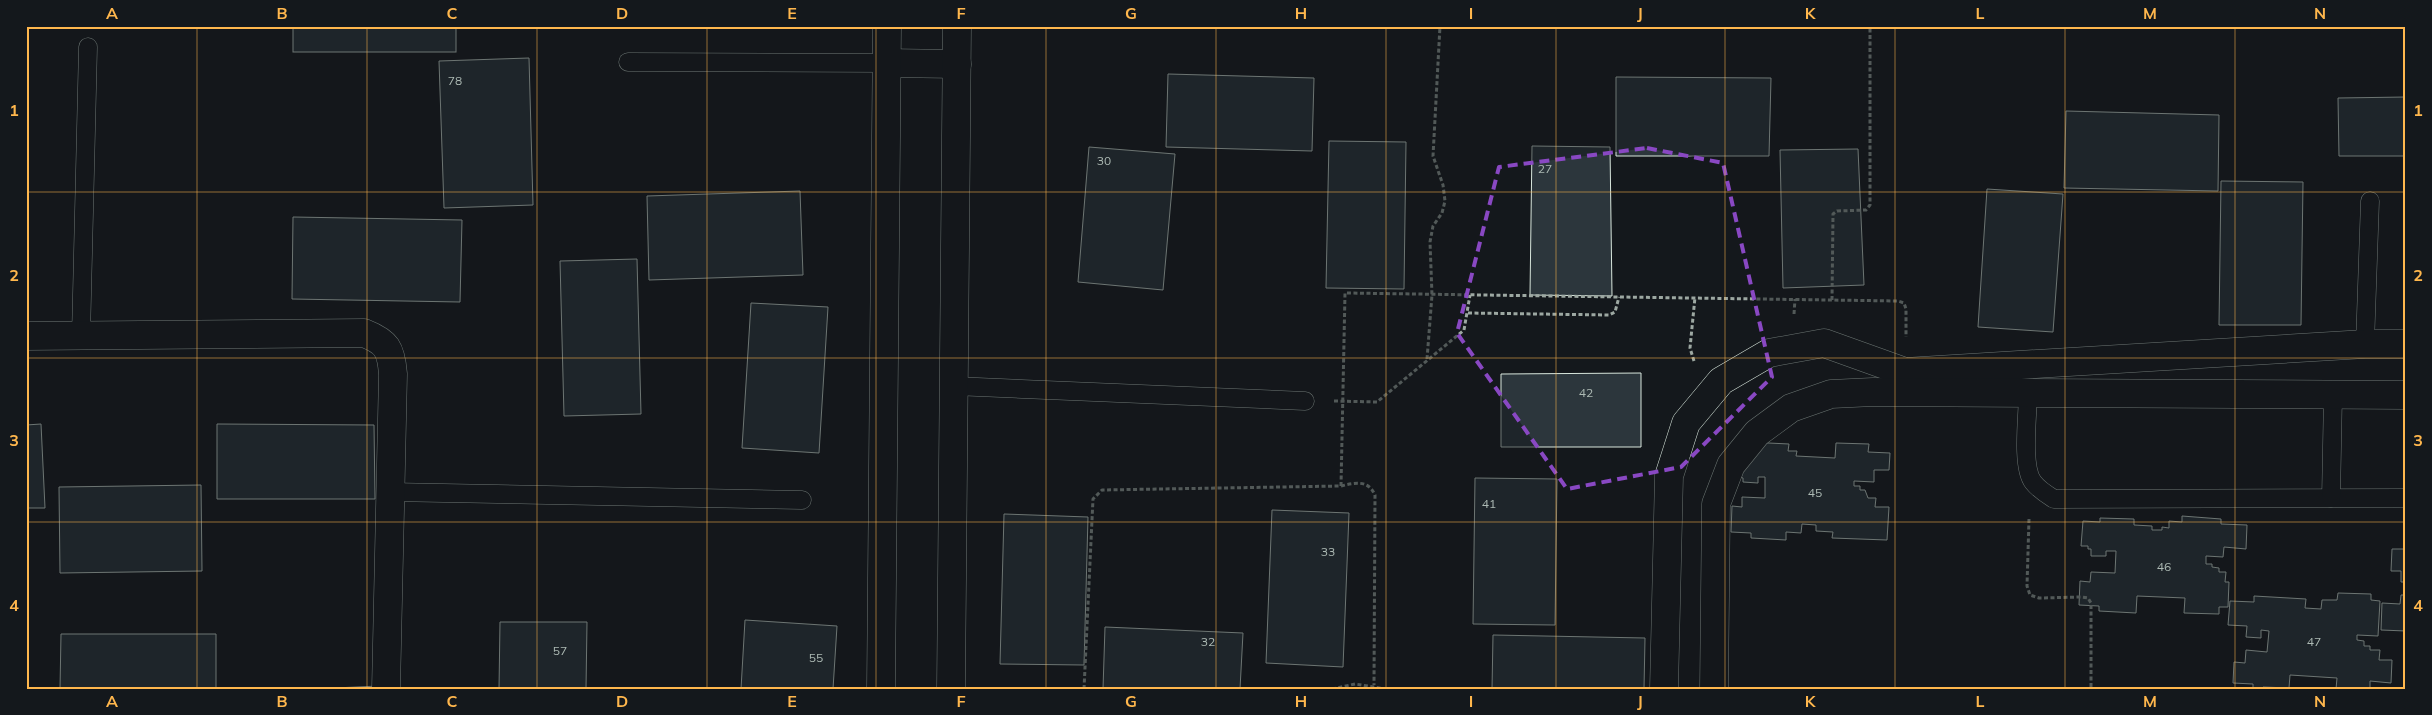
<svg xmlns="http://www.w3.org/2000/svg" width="2432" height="715" font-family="Mulish,sans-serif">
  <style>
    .building { fill: #2c363c; stroke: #d8e6dc }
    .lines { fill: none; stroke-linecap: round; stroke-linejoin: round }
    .lane-casing { stroke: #d8e6dc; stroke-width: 19 }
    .street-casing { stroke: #d8e6dc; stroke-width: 29 }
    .path { stroke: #9da8a2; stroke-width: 3; stroke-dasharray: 4 2.5; stroke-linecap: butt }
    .lane { stroke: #14181c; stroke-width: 18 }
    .street { stroke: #14181c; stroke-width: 28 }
    .marked { fill: none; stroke: #8948c3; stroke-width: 4; stroke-dasharray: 10 6; stroke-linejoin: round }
    .grid { fill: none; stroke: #ffb74d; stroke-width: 1; stroke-opacity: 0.55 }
    .labels { text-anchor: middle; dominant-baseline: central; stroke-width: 4; stroke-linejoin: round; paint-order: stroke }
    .number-label { font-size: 12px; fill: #adbab4 }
    .neatline { fill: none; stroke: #ffb74d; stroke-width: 2 }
    .grid-label { font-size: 16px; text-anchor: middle; font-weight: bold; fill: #ffb74d }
  </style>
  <rect width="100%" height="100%" fill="#14181c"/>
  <g class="building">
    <rect x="293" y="26" width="163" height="26"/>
    <polygon points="529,58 533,205 444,208 439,61"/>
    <polygon points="1168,74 1314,78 1312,151 1166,147"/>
    <polygon points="1616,77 1771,78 1769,156 1616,156"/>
    <polygon points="2406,97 2406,156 2339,156 2338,98"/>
    <polygon points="2066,111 2219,115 2218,191 2064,188"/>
    <polygon points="1329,141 1406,142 1404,289 1326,288"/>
    <polygon points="1532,146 1610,147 1612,296 1530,295"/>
    <polygon points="1089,147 1175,154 1163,290 1078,282"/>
    <polygon points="1858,149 1864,285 1783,288 1780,150"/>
    <polygon points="2221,181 2303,182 2301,325 2219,325"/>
    <polygon points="1987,189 2063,194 2053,332 1978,327"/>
    <polygon points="800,191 803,275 649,280 647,196"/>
    <polygon points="293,217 462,220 460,302 292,299"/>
    <polygon points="637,259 641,414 564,416 560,261"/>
    <polygon points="751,303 828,307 819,453 742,448"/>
    <polygon points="1641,373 1641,447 1501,447 1501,374"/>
    <polygon points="41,424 45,508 26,508 26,425"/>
    <polygon points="217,424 374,425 375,499 217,499"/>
    <polygon points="1748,442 1789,444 1788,451 1797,451 1796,456 1835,458 1836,443 1869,444 1868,452 1890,453 1889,470 1874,470 1874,482 1854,481 1854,486 1860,486 1860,490 1865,490 1868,498 1876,498 1875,507 1889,507 1887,540 1832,538 1833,532 1816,531 1816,525 1802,524 1801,533 1786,532 1786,540 1751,538 1751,533 1731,532 1732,506 1742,507 1742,497 1765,498 1765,477 1758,477 1758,483 1743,482 1743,478 1740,477"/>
    <polygon points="1475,478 1557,479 1555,625 1473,624"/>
    <polygon points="201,485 202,571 60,573 59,487"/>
    <polygon points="1272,510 1349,513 1343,667 1266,663"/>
    <polygon points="1004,514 1088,517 1084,665 1000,664"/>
    <polygon points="2182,516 2221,519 2221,524 2247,525 2246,549 2224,547 2223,557 2206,556 2206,564 2212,564 2212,567 2219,568 2219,572 2226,572 2225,582 2229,582 2228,607 2219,607 2219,614 2184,613 2185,598 2137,596 2136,613 2099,611 2099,606 2079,605 2080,581 2090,582 2091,572 2115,573 2116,551 2106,551 2106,556 2091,556 2091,549 2088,549 2088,546 2081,546 2083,521 2100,522 2100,518 2134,519 2134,525 2152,526 2152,530 2162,530 2162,527 2169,528 2169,521 2182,522"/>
    <polygon points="2392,549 2406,549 2406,582 2401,582 2401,571 2391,571"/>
    <polygon points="2338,593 2371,594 2371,600 2380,601 2378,636 2357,635 2357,640 2364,641 2364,646 2370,646 2370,650 2380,650 2379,660 2392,660 2391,683 2370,681 2370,689 2336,689 2337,678 2290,675 2289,688 2263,687 2263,689 2253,689 2253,684 2233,683 2234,662 2245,663 2246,650 2267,652 2269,631 2261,630 2261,638 2246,637 2247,626 2228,625 2230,601 2254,602 2254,596 2306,599 2305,608 2321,609 2322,600 2337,600"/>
    <polygon points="2401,595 2406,595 2406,631 2381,630 2382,603 2400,604"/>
    <polygon points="745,620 837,626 833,689 741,689"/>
    <polygon points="500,622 587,622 586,689 499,689"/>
    <polygon points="1105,627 1243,633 1240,689 1103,689"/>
    <polygon points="61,634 216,634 216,689 60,689"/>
    <polygon points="1493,635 1645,638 1644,689 1492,689"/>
    <polygon points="379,686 379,689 312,689"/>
  </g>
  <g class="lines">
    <g class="lane-casing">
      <g id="lane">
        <polyline points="628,62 887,63"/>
        <polyline points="81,336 88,47"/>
        <polyline points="2365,344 2370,201"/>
        <polyline points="954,386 1305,401"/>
        <path d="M2028,393C2028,414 2021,466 2033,482C2039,490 2046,494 2054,499L2406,498"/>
        <polyline points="390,492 802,500"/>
        <polyline points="2331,498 2333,395"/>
      </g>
    </g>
    <g class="street-casing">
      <g id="street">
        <polyline points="887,63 957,64"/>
        <path d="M26,336L364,333C387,342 391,349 393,374L386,689"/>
        <polyline points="881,689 887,26"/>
        <polyline points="951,689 957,26"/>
        <polyline points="1664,689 1669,476 1686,423 1721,381 1769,353 1824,343 1905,372 2365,344 2406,344"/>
        <polyline points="1714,689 1716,504 1731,465 1757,433 1791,408 1831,394 1873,392 2406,395"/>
      </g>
    </g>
    <g class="path">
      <polyline points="1832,300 1833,214 1837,211 1866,210 1870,205 1870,26"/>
      <polyline points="1468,313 1609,315 1615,312 1619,297"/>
      <polyline points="1794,314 1795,299"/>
      <polyline points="1427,359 1432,295 1430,242 1433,226 1442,213 1445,201 1443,185 1433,156 1440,26"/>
      <polyline points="1694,361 1690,348 1695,297"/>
      <polyline points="1334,401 1377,402 1464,330 1470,295"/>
      <polyline points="1341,486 1345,293 1898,301 1904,303 1906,309 1906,337"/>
      <polyline points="2029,519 2027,586 2030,595 2039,598 2081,597 2088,598 2091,603 2091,689"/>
      <path d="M1084,689L1093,499L1102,490L1341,486C1354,483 1368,479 1375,495L1374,685"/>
      <polyline points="1332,689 1355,684 1386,689"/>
    </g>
    <use href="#lane" class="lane"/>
    <use href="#street" class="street"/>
  </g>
  <path d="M0 0H2432V715H0ZM1647,148L1723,163L1772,377L1681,467L1567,489L1457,333L1499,167Z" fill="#14181c" fill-opacity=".55" fill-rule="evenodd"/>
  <path class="marked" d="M1647,148L1723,163L1772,377L1681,467L1567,489L1457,333L1499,167Z"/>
  <path class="grid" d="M197,26V689M367,26V689M537,26V689M707,26V689M876,26V689M1046,26V689M1216,26V689M1386,26V689M1556,26V689M1725,26V689M1895,26V689M2065,26V689M2235,26V689M26,192H2406M26,358H2406M26,522H2406"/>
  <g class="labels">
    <g class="number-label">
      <text x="455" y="80">78</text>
      <text x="1104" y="160">30</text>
      <text x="1545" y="168">27</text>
      <text x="1586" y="392">42</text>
      <text x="1815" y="492">45</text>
      <text x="1489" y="503">41</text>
      <text x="1328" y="551">33</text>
      <text x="2164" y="566">46</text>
      <text x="1208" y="641">32</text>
      <text x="2314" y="641">47</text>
      <text x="560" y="650">57</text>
      <text x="816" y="657">55</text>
    </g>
  </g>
  <rect width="2432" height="715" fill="none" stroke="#14181c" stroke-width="55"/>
  <rect x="28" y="28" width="2376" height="660" class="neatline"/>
  <g class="grid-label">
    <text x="112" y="19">A</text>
    <text x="282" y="19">B</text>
    <text x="452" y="19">C</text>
    <text x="622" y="19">D</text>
    <text x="792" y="19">E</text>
    <text x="961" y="19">F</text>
    <text x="1131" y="19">G</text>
    <text x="1301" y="19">H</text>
    <text x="1471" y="19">I</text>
    <text x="1640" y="19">J</text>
    <text x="1810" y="19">K</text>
    <text x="1980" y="19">L</text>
    <text x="2150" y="19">M</text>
    <text x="2320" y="19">N</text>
    <text x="14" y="116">1</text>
    <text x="2418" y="116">1</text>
    <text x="14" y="281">2</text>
    <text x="2418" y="281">2</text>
    <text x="14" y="446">3</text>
    <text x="2418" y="446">3</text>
    <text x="14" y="611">4</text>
    <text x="2418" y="611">4</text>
    <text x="112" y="707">A</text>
    <text x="282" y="707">B</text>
    <text x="452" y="707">C</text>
    <text x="622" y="707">D</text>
    <text x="792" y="707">E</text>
    <text x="961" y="707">F</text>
    <text x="1131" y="707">G</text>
    <text x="1301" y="707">H</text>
    <text x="1471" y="707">I</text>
    <text x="1640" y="707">J</text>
    <text x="1810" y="707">K</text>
    <text x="1980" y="707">L</text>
    <text x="2150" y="707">M</text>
    <text x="2320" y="707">N</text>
  </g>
</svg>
